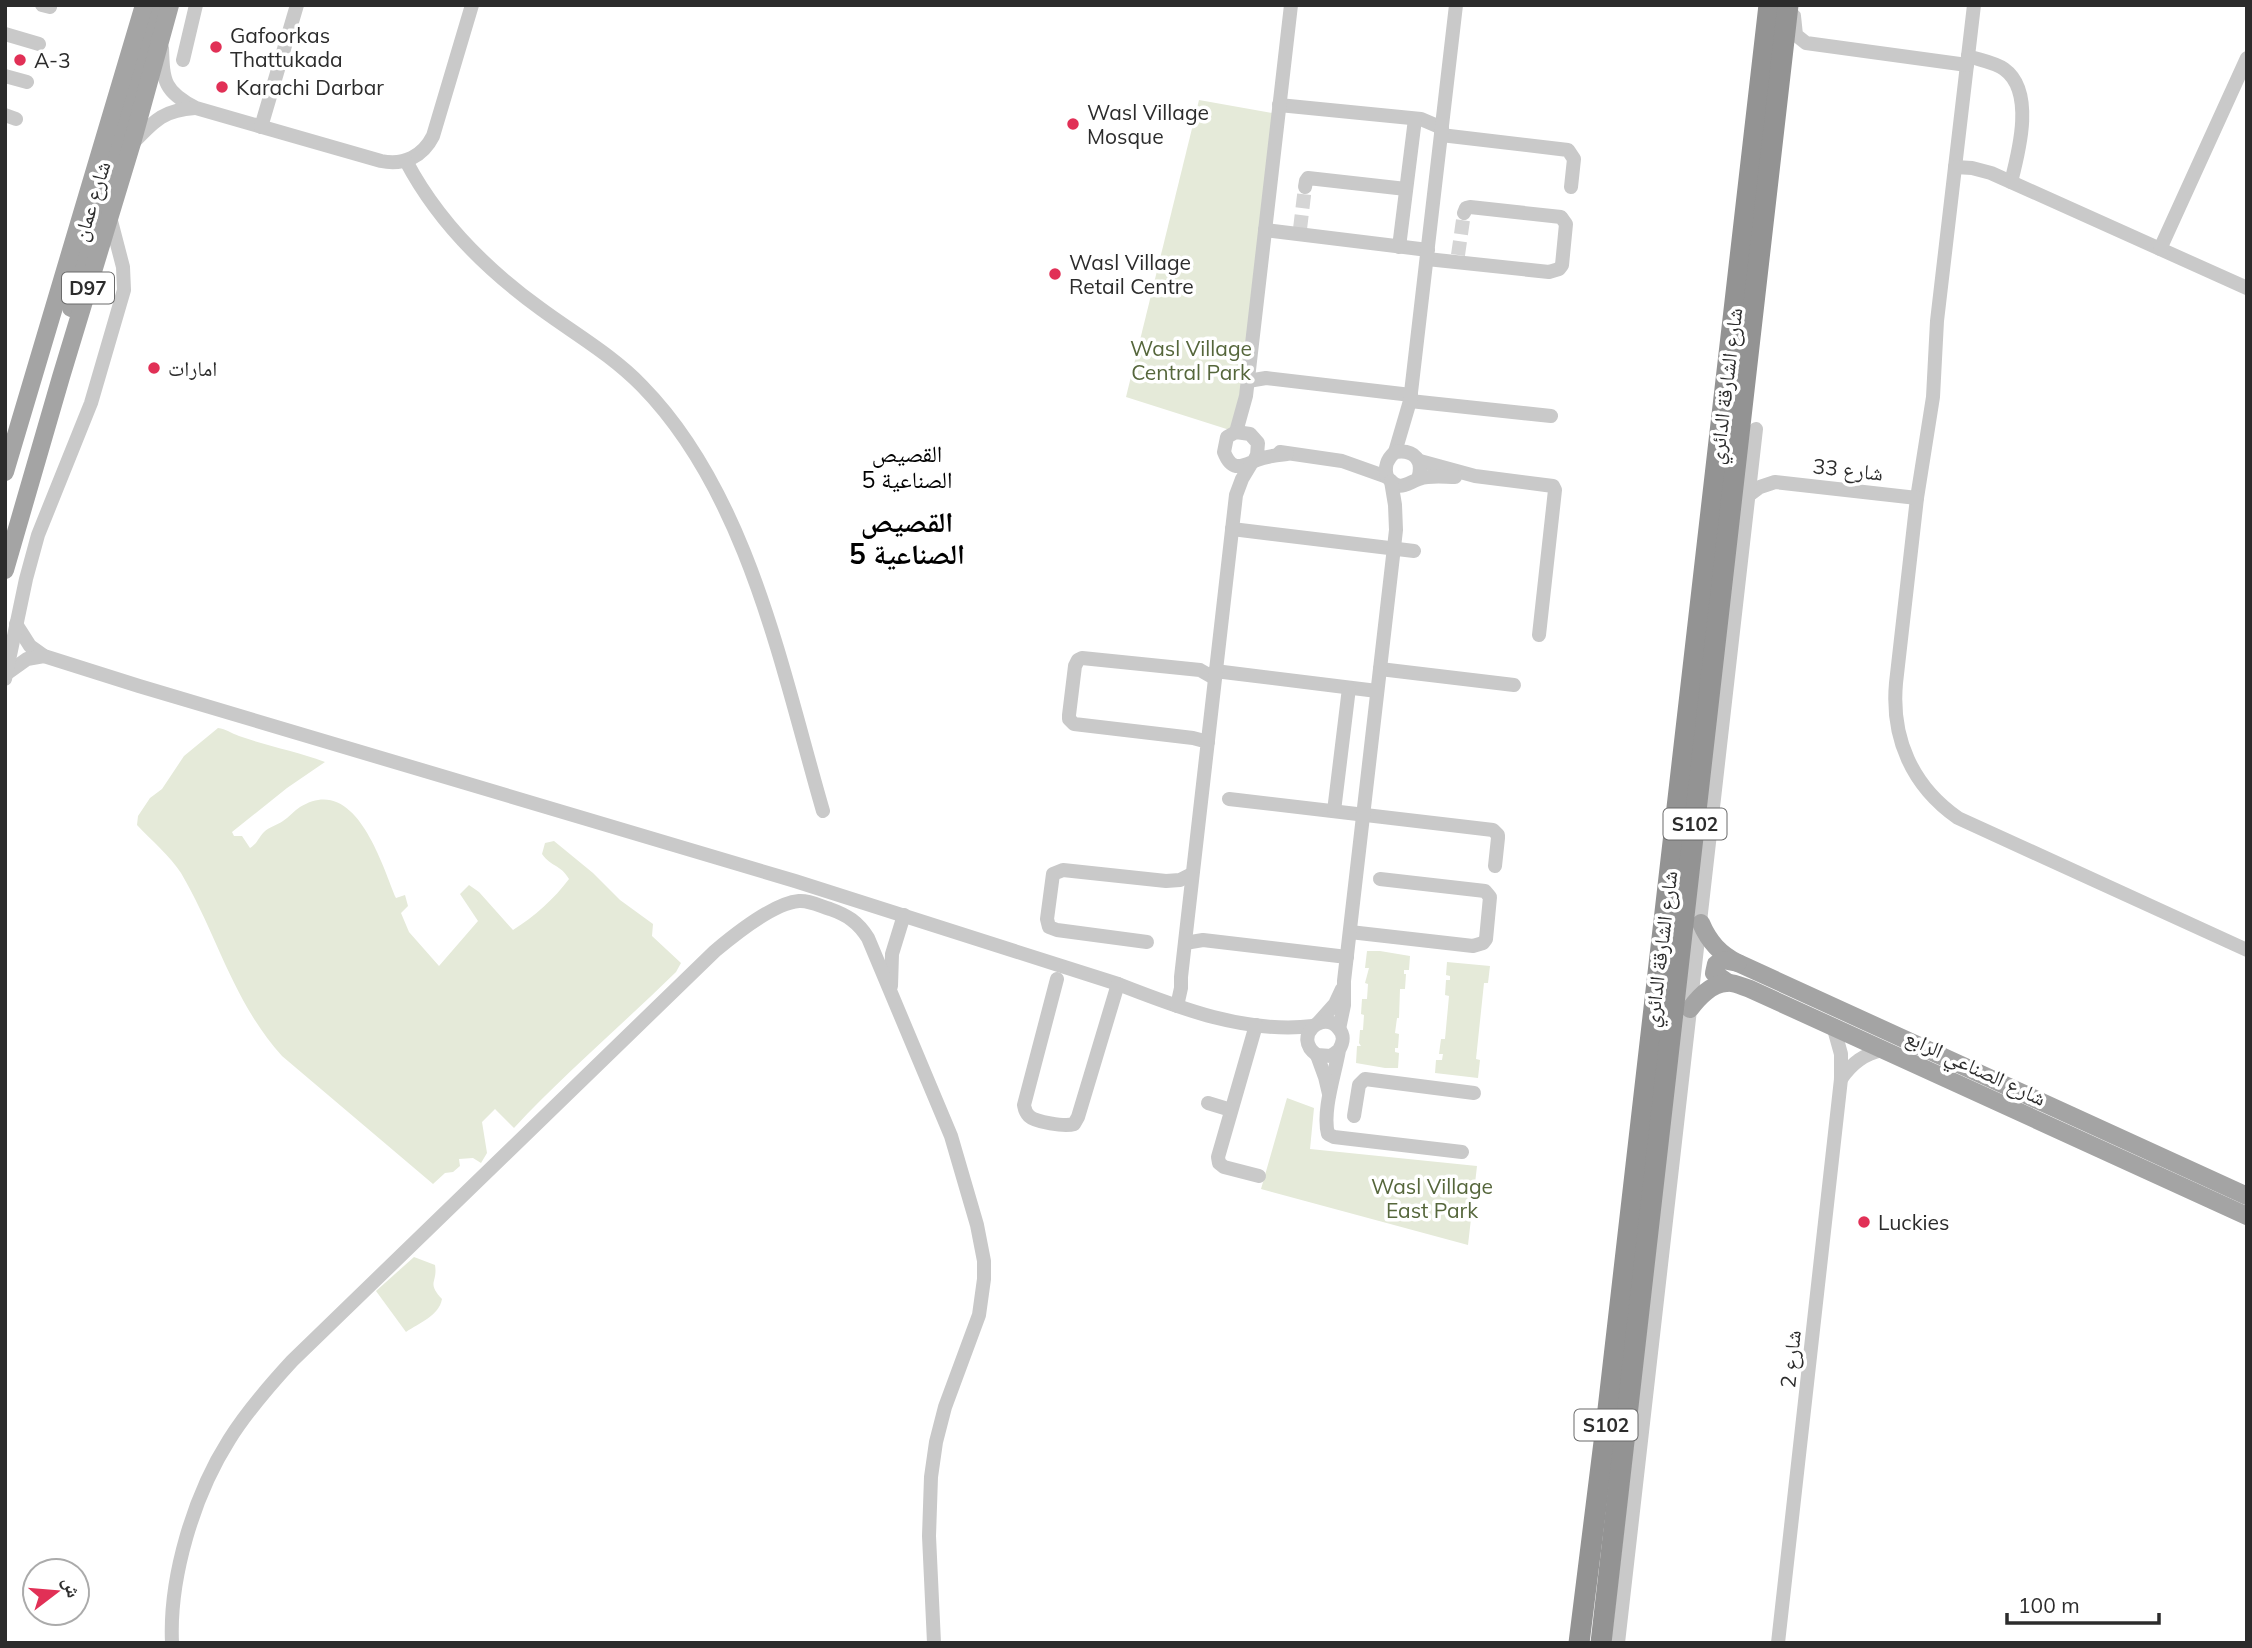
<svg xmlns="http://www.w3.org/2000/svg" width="2252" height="1648" font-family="Mulish,'Noto Naskh Arabic',sans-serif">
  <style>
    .green { fill: #e5ead9 }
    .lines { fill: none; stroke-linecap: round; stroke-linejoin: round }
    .minor-tunnel { stroke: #d5d5d5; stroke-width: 14; stroke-dasharray: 14 7; stroke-linecap: butt }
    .minor { stroke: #c9c9c9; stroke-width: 14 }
    .major { stroke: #a4a4a4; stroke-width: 18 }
    .highway { stroke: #939393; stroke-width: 21 }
    .poi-dot { fill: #e13056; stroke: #fff; stroke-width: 2.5 }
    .labels { text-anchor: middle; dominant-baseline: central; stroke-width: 7; stroke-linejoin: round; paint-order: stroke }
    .shield { fill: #fff; stroke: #6b6b6b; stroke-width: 2 }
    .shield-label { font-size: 19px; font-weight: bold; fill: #2c2c2c }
    .poi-label { font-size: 21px; fill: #2c2c2c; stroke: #fff; text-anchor: start }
    .street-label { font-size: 21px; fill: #2c2c2c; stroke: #fff }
    .park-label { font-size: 21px; fill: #55663b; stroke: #fff }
    .neighbourhood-label { font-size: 23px; fill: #000; stroke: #fff }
    .district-label { font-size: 28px; font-weight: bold; fill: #000; stroke: #fff }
  </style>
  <rect width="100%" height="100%" fill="#fff"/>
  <g class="green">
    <polygon points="1199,100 1278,114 1236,432 1126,397"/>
    <path d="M218,728C226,729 231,733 239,736C267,746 296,751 325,762L287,788L232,832L234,836H242L250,848C258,843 258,838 264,832C269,827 277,825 283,821C289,817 294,811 300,807C355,773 381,862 396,898L405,895L408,906L401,913L409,932L439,966L478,921L460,894L469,885L479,892L513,930C534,917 555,898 569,879C560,864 551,867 542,854L545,843L554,841L593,873L620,900L653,924L652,936L681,963L676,972C622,1025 565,1073 514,1128L495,1109L482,1122L487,1153L481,1163L473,1158L459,1159L460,1166L453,1172L445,1173L433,1184L282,1056C233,1002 217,934 181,873C171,857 150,839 137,825L138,816L150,798L162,789L184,756Z"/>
    <polygon points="1367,951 1380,951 1410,956 1409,970 1404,970 1404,974 1406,974 1405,989 1400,989 1399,1018 1397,1018 1395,1033 1399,1034 1398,1048 1395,1048 1395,1052 1399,1053 1398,1068 1385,1068 1356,1063 1357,1046 1361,1046 1359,1043 1360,1030 1363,1030 1364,1015 1361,1014 1362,999 1367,999 1368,984 1365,983 1369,968 1365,968"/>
    <polygon points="1447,962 1490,966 1488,983 1484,983 1476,1059 1480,1060 1478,1078 1435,1073 1436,1060 1442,1060 1443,1054 1439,1054 1441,1039 1445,1039 1449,996 1445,995 1446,980 1450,980 1450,976 1446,975"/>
    <polygon points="1287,1098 1314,1108 1310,1149 1477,1166 1468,1245 1261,1189"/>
    <path d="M414,1257L435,1265C438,1283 426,1282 442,1299C439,1316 419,1323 406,1332L376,1291Z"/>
  </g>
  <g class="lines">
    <g class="minor-tunnel">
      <polyline points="1300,229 1305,187"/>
      <polyline points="1458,255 1464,213"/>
    </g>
    <g class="minor">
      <polyline points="42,5 50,7"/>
      <path d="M1974,5L1937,321L1933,397L1917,498L1896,683C1891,738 1912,786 1958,818L2247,950"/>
      <polyline points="1794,16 1796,35 1806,43 1967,65"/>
      <polyline points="5,34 39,44"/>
      <path d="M162,48C163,81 164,92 196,108L381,161C404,166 423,156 433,136L472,5"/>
      <path d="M1968,56C1979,60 1994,62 2004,69C2035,91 2019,151 2011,182"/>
      <polyline points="183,60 196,5"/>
      <polyline points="5,76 27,82"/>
      <polyline points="1279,105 1421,119 1442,128"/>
      <polyline points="5,115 16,119"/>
      <polyline points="261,127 297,5"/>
      <polyline points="1441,135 1568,150 1574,159 1571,187"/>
      <path d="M133,143C154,121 163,110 195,108"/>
      <path d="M406,161C437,220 487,270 541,309C575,334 612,355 642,386C748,494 782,670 823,811"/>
      <polyline points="1955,167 1972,168 1991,173 2247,288"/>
      <polyline points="1305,187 1306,181 1308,178 1406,189"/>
      <polyline points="1265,230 1428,250"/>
      <polyline points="1399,247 1415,119"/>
      <polyline points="2160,249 2247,58"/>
      <polyline points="1427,259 1549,272 1559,269 1562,265 1566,224 1561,217 1470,207 1466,208 1464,213"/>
      <polyline points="1248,381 1266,378 1411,395"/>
      <polyline points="1410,401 1551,416"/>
      <polyline points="1236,432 1246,396 1291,5"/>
      <polyline points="1280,452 1342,461 1387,477"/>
      <polyline points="1395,452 1410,401 1456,5"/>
      <path d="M1254,461L1257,455L1258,443L1250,434L1236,432L1227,437L1224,452C1232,473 1242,466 1257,460C1267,456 1278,455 1287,454"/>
      <polyline points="1420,461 1475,476 1553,486 1555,490 1539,635"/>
      <path d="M1418,479C1424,461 1415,449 1395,452C1387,459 1384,466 1387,477C1400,492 1405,484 1419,479C1429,475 1444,477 1455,477"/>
      <polyline points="1748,496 1760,487 1775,482 1917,498"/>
      <polyline points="1232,529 1414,551"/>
      <path d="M16,624L30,646L44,656L139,686L795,881L1118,984C1179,1008 1246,1034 1313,1026"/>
      <polyline points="1380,669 1514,685"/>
      <polyline points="1215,671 1377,691"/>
      <polyline points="6,674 27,659 44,656"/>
      <polyline points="5,679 26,579 38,535 91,403 124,290 123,267 110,217"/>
      <polyline points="1208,742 1193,738 1074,724 1069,719 1069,715 1075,666 1078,660 1082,658 1200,670 1214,678"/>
      <polyline points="1229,799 1493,830 1498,835 1498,838 1495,866"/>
      <polyline points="1334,811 1349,688"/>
      <polyline points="1350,932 1473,946 1483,943 1486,939 1490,897 1485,891 1380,879"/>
      <polyline points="1147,942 1057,930 1049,927 1047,919 1053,874 1063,870 1166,881 1180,880 1192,874"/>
      <polyline points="1185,943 1203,940 1347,957"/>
      <path d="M1057,979L1024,1105C1025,1110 1025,1112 1029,1116C1035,1122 1065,1127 1074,1124L1078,1117L1118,984"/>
      <polyline points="891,986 892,954 904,915"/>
      <polyline points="1177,1006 1181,988 1181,977 1236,495 1242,479 1251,464"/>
      <polyline points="1318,1023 1335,1004 1342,989"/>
      <polyline points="1256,1025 1218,1157 1219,1163 1224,1167 1259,1176"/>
      <polyline points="1339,1029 1344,1005 1344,981 1396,530 1395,505 1391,481"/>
      <path d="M1339,1050L1331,1056L1317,1055C1291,1037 1324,1008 1339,1029C1345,1036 1343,1043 1339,1050C1335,1074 1322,1111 1328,1134L1334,1137L1462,1152"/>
      <polyline points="1317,1055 1325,1077 1329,1094"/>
      <path d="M1841,1079C1852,1063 1864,1054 1883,1050"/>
      <polyline points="1208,1103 1231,1110"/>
      <polyline points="1354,1116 1359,1085 1365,1079 1474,1093"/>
      <path d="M172,1643C169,1577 194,1495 229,1440C247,1411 269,1386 292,1361L715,951C734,935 774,903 799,901C809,900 820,906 830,909C847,915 858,922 868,938L951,1136L977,1225L984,1261V1279L979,1315L945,1407L936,1442L931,1477L929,1536L934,1643"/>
      <polyline points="1618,1643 1756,429"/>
      <polyline points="1778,1643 1841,1079 1841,1054 1834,1029"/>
    </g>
    <g class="major">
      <polyline points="71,308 79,274 158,5"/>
      <polyline points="5,472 144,5"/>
      <polyline points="5,570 61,377 132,143 170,5"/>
      <path d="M1701,923C1709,942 1720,954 1738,963L2247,1196"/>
      <polyline points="1727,982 1714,973 1716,964 1723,960 1738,963"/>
      <path d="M1690,1009C1698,998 1712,983 1727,983C1734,982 1743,987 1750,989L2247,1216"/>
    </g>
    <g class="highway">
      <polyline points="1579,1643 1607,1418 1769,5"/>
      <polyline points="1601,1643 1788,5"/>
    </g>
  </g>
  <g class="poi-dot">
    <circle cx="216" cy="47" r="7"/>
    <circle cx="20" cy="60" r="7"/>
    <circle cx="222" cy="87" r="7"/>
    <circle cx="1073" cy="124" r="7"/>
    <circle cx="1055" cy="274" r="7"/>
    <circle cx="154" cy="368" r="7"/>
    <circle cx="1864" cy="1222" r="7"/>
  </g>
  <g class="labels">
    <g class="shield">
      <rect x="62" y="272.5" width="52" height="31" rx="5"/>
      <rect x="1663.5" y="808.5" width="63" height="31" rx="5"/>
      <rect x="1574.5" y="1409.5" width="63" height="31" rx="5"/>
    </g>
    <g class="shield-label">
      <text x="88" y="288">D97</text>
      <text x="1695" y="824">S102</text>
      <text x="1606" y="1425">S102</text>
    </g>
    <g class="poi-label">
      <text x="230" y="35">Gafoorkas<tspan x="230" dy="24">Thattukada</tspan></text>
      <text x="34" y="60">A-3</text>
      <text x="236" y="87">Karachi Darbar</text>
      <text x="1087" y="112">Wasl Village<tspan x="1087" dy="24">Mosque</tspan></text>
      <text x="1069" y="262">Wasl Village<tspan x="1069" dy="24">Retail Centre</tspan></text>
      <text x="168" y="368">امارات</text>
      <text x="1878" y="1222">Luckies</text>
    </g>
    <g class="street-label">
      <text transform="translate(91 201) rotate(-73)">شارع عمان</text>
      <text transform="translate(1725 386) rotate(-83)">شارع الشارقة الدائري</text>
      <text transform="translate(1848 469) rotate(6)">شارع 33</text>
      <text transform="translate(1660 949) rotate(-83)">شارع الشارقة الدائري</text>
      <text transform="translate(1976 1067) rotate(25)">شارع الصناعي الرابع</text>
      <text transform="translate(1790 1359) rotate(-84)">شارع 2</text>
    </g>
    <g class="park-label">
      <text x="1191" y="348">Wasl Village<tspan x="1191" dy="24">Central Park</tspan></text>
      <text x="1432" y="1186">Wasl Village<tspan x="1432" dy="24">East Park</tspan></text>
    </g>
    <g class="neighbourhood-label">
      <text x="907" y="453">القصيص<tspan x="907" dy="26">الصناعية 5</tspan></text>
    </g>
    <g class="district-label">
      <text x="907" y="521">القصيص<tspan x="907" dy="32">الصناعية 5</tspan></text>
    </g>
  </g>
  <rect width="2252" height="1648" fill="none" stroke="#2c2c2c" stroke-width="14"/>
  <g transform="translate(56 1592) rotate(74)"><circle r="33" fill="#ffffff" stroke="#ababab" stroke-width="2"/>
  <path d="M0-5L12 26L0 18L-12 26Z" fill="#e13056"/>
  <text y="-10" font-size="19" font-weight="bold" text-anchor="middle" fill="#2c2c2c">ش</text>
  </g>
  <path d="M2007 1613v10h152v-10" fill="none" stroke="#2c2c2c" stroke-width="3.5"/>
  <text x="2018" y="1613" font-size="21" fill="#2c2c2c" stroke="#ffffff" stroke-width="5" paint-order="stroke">100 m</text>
</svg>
